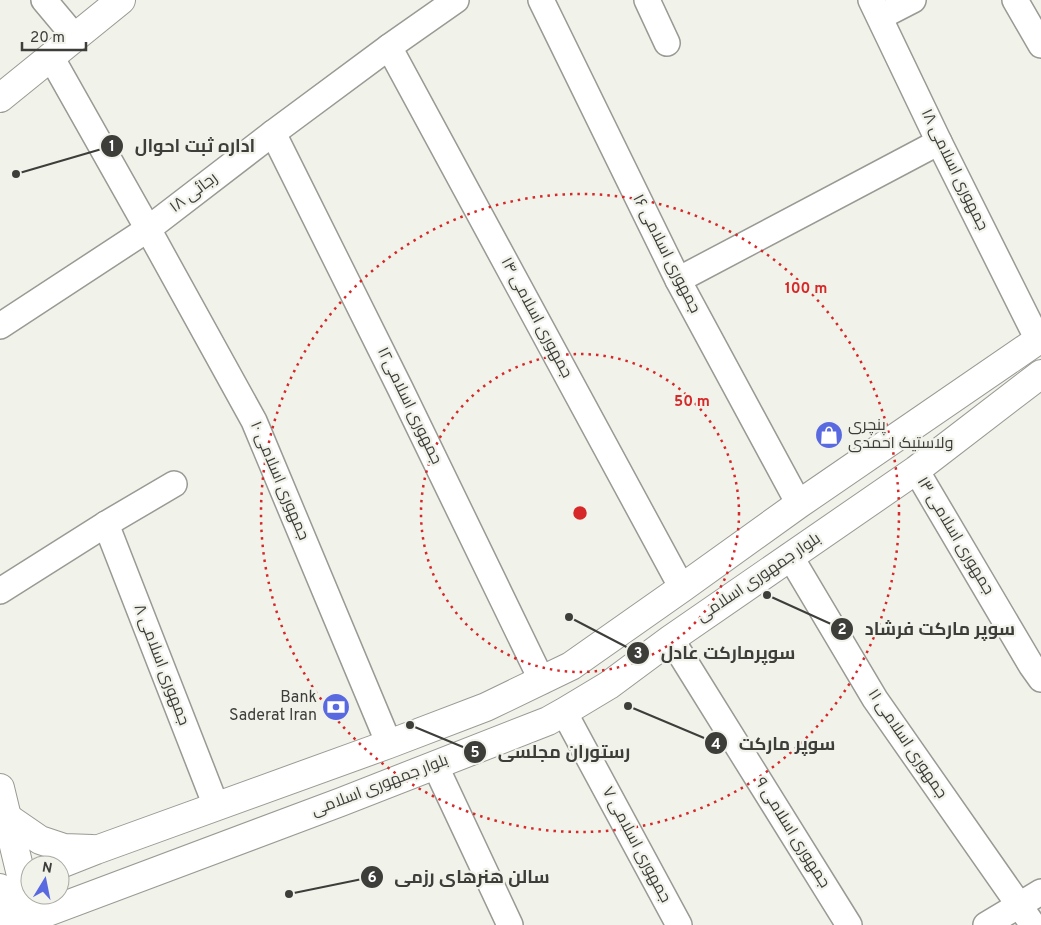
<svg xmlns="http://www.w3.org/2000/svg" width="1041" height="925" font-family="Overpass,Cairo,sans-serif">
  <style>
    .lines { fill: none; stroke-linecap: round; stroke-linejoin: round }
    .minor-casing { stroke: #989a93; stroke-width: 28 }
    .tertiary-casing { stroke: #989a93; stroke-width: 30 }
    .secondary-casing { stroke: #989a93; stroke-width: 30 }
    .minor { stroke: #fff; stroke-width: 25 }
    .tertiary { stroke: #fff; stroke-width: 28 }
    .secondary { stroke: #fff; stroke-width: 28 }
    .ring { fill: none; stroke: #d62828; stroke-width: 2.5; stroke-dasharray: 2.5 5 }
    .labels { text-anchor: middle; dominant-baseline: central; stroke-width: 4.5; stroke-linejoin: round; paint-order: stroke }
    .street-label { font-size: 16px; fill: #3d3d3a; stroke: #f1f2ea }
    .poi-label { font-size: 16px; fill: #3d3d3a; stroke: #f1f2ea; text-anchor: start }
    .centre { fill: #d62828; stroke: #f1f2ea; stroke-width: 2.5 }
    .ring-label { font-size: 15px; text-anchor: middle; font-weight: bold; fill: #d62828; stroke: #f1f2ea; stroke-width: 4.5; stroke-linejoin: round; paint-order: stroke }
    .leader { fill: none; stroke: #3d3d3a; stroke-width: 2 }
    .callout-dot { fill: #3d3d3a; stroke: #f1f2ea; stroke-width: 2 }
    .mark-label { font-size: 15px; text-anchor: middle; font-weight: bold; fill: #fff }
    .callout-label { font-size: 18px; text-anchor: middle; font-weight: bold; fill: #3d3d3a; stroke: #f1f2ea; stroke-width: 4.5; stroke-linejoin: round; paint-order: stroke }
  </style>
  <rect width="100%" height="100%" fill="#f1f2ea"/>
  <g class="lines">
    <g class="minor-casing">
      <g id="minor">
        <polyline points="44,0 75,37"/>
        <polyline points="541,0 678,280 799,504"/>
        <polyline points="647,0 667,43"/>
        <polyline points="871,0 939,142 1038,340"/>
        <polyline points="1015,0 1041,45"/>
        <polyline points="880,17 913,0"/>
        <polyline points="389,47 682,588"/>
        <polyline points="51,57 148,229 254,421 389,744"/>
        <polyline points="273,133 400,388 542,681"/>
        <polyline points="678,280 939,142"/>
        <polyline points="0,326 148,229 273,133 389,47 456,0"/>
        <polyline points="916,470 1031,665 1041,679"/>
        <polyline points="106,524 216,806"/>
        <polyline points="790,556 875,699 1033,925"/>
        <polyline points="0,591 106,524 174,484"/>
        <polyline points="671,639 849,925"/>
        <polyline points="564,712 679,925"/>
        <polyline points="435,765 510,925"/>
        <polyline points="986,925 1041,892"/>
      </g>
    </g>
    <g class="tertiary-casing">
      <polyline id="tertiary" points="0,98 121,0"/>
    </g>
    <g class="secondary-casing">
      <g id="secondary">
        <polyline points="0,788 33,925"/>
        <polyline points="8,818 40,840 64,848 92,849"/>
        <polyline points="58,865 96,850 389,744 486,707 571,666 682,588 799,504 1041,338"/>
        <polyline points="0,888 11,925"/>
        <polyline points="13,925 341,802 548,721 564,712 609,685 671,639 916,470 1041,374"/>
      </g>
    </g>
    <use href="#minor" class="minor"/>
    <use href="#tertiary" class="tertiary"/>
    <use href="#secondary" class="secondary"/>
  </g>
  <g class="ring">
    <circle cx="580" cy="513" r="159"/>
    <circle cx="580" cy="513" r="319"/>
  </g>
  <defs>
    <g id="shop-disc" transform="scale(1.4375)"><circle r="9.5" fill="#596ae1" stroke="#f1f2ea"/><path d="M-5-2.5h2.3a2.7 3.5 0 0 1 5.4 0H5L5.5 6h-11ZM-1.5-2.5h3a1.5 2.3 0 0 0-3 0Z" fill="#fff"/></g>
    <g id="bank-disc" transform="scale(1.4375)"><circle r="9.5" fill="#596ae1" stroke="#f1f2ea"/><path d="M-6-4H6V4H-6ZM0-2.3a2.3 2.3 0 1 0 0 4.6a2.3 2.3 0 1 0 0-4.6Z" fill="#fff"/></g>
  </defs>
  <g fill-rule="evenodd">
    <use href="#shop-disc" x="829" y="435"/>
    <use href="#bank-disc" x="336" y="707"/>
  </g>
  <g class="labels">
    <g class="street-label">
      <text transform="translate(954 170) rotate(64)">جمهوری اسلامی ۱۸</text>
      <text transform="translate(194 193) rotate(-37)">رجائی ۱۸</text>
      <text transform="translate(666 254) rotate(63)">جمهوری اسلامی ۱۶</text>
      <text transform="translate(536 318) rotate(62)">جمهوری اسلامی ۱۴</text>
      <text transform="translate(409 406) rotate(64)">جمهوری اسلامی۱۲</text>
      <text transform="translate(279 481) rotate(67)">جمهوری اسلامی ۱۰</text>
      <text transform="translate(955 536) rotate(59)">جمهوری اسلامی ۱۳</text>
      <text transform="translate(759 578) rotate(-34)">بلوار جمهوری اسلامی</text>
      <text transform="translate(161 665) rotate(69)">جمهوری اسلامی ۸</text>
      <text transform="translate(907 744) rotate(56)">جمهوری اسلامی ۱۱</text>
      <text transform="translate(380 786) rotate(-21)">بلوار جمهوری اسلامی</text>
      <text transform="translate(792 833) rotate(58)">جمهوری اسلامی ۹</text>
      <text transform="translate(636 845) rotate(62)">جمهوری اسلامی ۷</text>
    </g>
    <g class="poi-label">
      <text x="848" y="426">پنچری<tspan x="848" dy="18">ولاستیک احمدی</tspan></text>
      <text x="317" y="698" text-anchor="end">Bank<tspan x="317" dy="18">Saderat Iran</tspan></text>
    </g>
  </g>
  <circle cx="580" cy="513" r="8" class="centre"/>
  <g class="ring-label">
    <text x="806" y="293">100 m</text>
    <text x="692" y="406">50 m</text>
  </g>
  <path class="leader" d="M16 174L112 146M767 595L842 629M569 617L638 653M628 706L716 743M410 725L475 752M289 894L372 877"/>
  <g class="callout-dot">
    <circle cx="16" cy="174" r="5"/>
    <circle cx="767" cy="595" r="5"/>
    <circle cx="569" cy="617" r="5"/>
    <circle cx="628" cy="706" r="5"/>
    <circle cx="410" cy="725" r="5"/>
    <circle cx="289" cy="894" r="5"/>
    <circle cx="112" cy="146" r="12"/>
    <circle cx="842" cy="629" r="12"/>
    <circle cx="638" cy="653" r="12"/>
    <circle cx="716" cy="743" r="12"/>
    <circle cx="475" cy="752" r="12"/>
    <circle cx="372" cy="877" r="12"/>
  </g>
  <g class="mark-label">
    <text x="112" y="151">1</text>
    <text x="842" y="634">2</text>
    <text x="638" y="658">3</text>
    <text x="716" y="749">4</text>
    <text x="475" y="757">5</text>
    <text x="372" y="882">6</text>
  </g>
  <g class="callout-label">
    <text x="195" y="152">اداره ثبت احوال</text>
    <text x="940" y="635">سوپر مارکت فرشاد</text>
    <text x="728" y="659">سوپرمارکت عادل</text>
    <text x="787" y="750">سوپر مارکت</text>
    <text x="564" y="758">رستوران مجلسی</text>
    <text x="472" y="883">سالن هنرهای رزمی</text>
  </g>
  <g transform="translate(45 880) rotate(10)"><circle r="24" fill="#f1f2ea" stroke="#a9aaa4"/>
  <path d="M0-4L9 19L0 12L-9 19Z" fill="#596ae1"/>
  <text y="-8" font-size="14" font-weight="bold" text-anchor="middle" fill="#3d3d3a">N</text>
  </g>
  <path d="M22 42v8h64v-8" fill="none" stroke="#3d3d3a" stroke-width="2.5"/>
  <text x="30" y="42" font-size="15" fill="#3d3d3a" stroke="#f1f2ea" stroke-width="4" paint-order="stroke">20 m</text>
</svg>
